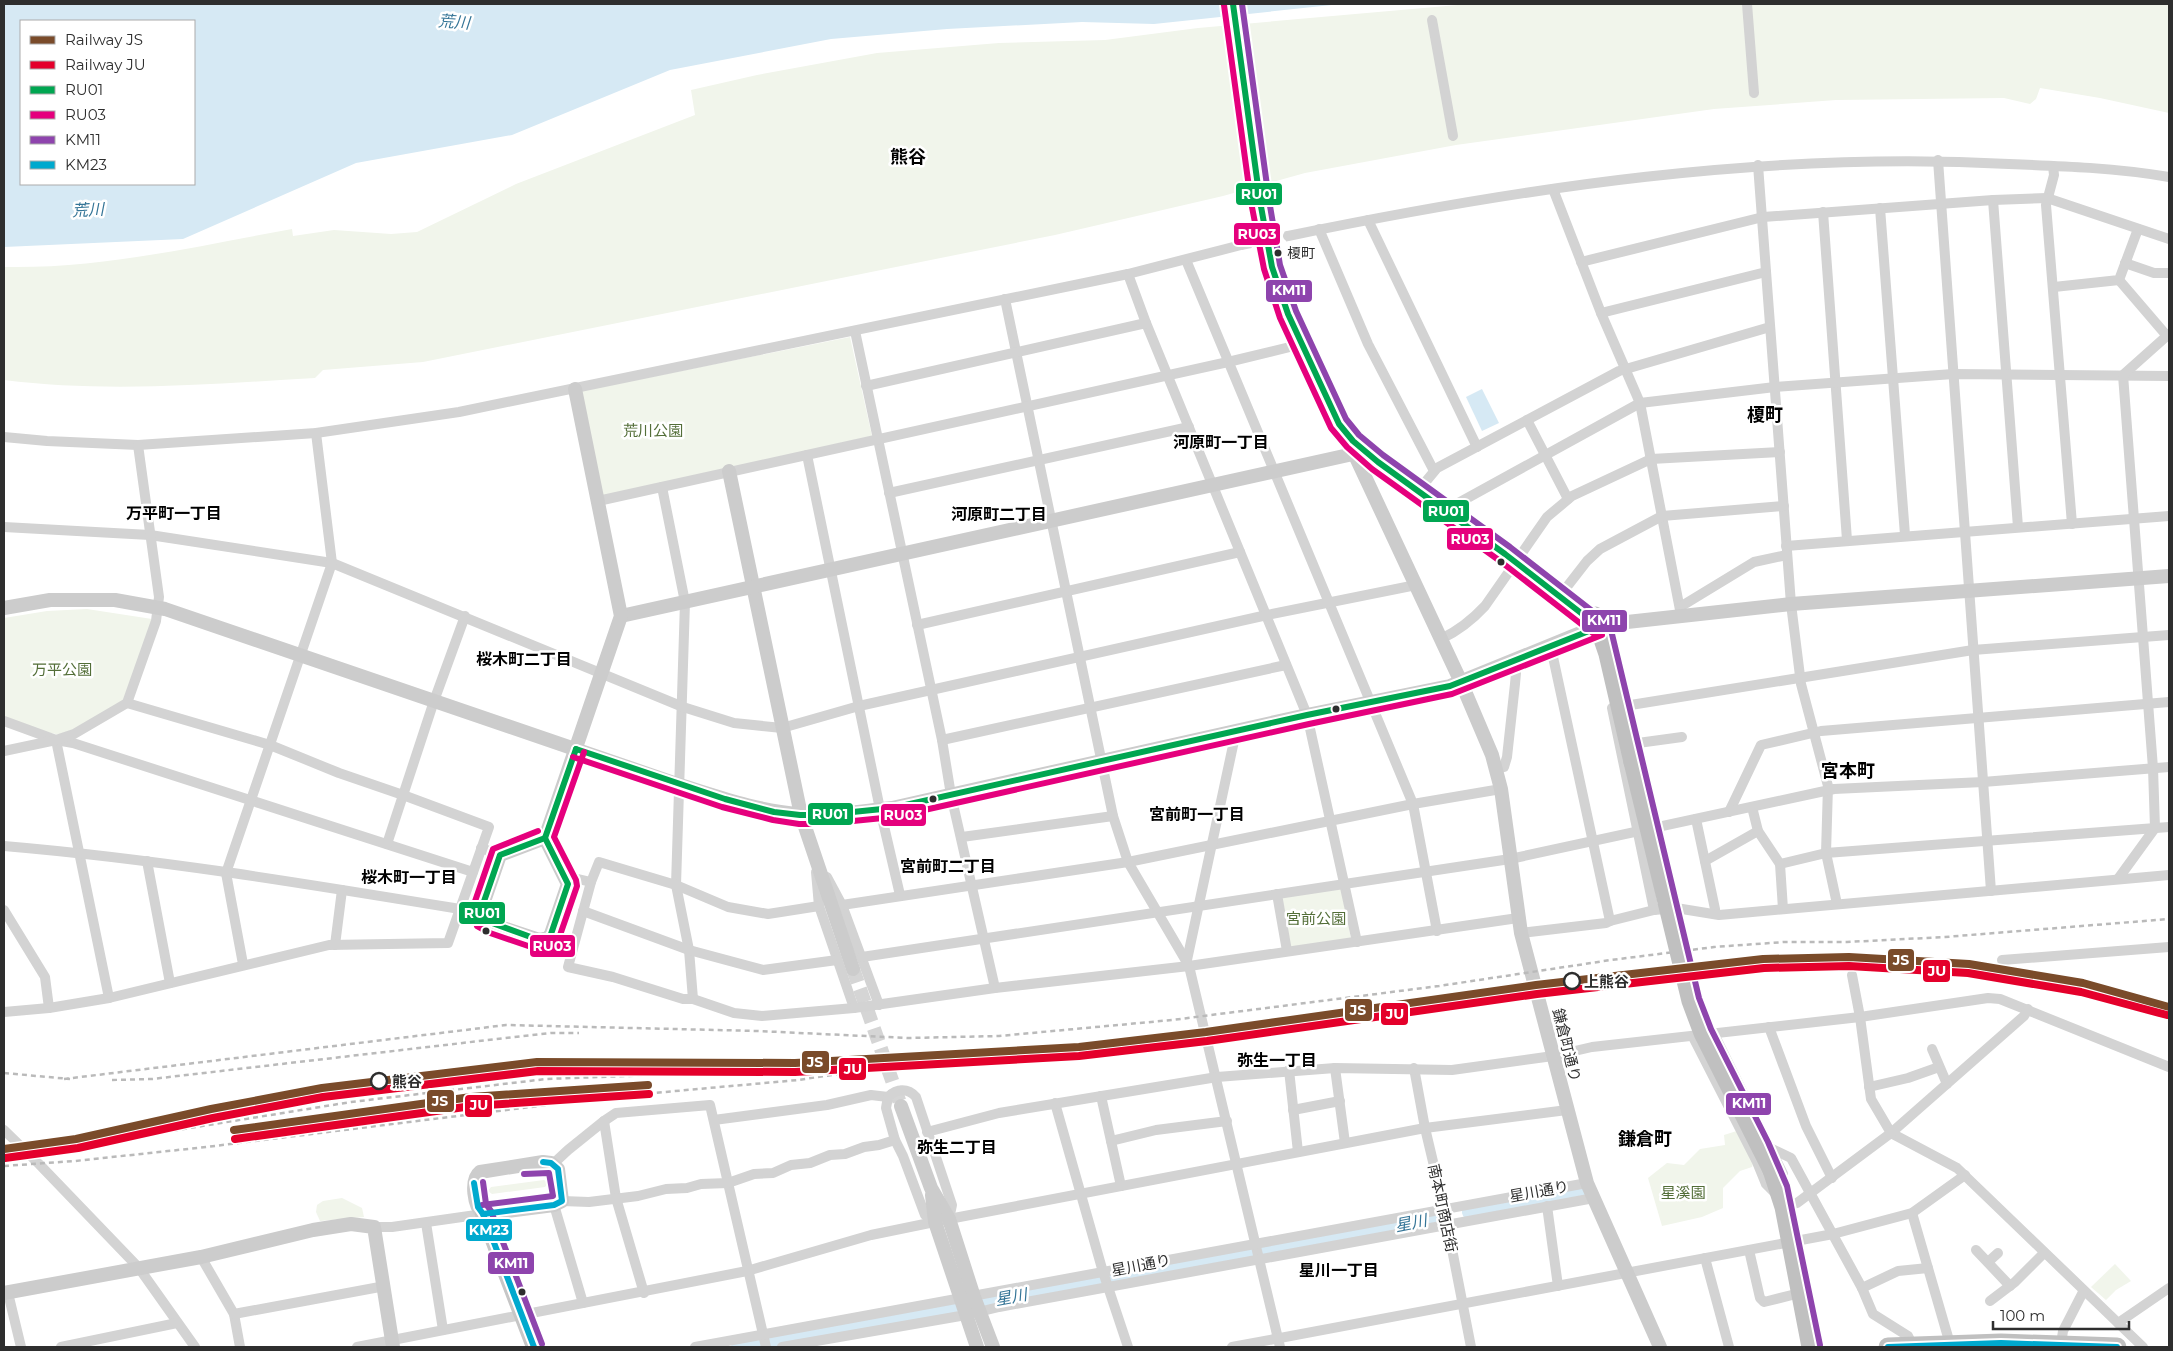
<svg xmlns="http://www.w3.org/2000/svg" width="2173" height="1351" font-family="Montserrat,'Noto Sans JP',sans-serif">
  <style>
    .green { fill: #f1f5eb }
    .water { fill: #d6e9f4; fill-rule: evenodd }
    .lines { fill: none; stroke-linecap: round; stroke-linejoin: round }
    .river { stroke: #d6e9f4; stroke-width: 16 }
    .street-tunnel { stroke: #d5d5d5; stroke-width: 10; stroke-dasharray: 10 5; stroke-linecap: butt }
    .secondary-tunnel { stroke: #d5d5d5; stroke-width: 14; stroke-dasharray: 14 7; stroke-linecap: butt }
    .street { stroke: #d3d3d3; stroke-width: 10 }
    .secondary { stroke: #ccc; stroke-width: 14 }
    .primary { stroke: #c6c6c6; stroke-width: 16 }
    .highway { stroke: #c0c0c0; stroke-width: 19 }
    .rail { stroke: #bababa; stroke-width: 2.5; stroke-dasharray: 5 4; stroke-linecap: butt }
    .highway-bridge { stroke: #c0c0c0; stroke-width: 19 }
    .bus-1-casing { stroke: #fff; stroke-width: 10 }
    .bus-2-casing { stroke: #fff; stroke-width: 10 }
    .bus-3-casing { stroke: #fff; stroke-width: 10 }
    .bus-4-casing { stroke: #fff; stroke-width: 10 }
    .bus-1 { stroke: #00a651; stroke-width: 6 }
    .bus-2 { stroke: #e5007d; stroke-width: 6 }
    .bus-3 { stroke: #8e44ad; stroke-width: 6 }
    .bus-4 { stroke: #00a9ce; stroke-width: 6 }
    .rail-1-casing { stroke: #fff; stroke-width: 11 }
    .rail-2-casing { stroke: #fff; stroke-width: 11 }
    .rail-1 { stroke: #7a4b2a; stroke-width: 8 }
    .rail-2 { stroke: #e4002b; stroke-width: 8 }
    .bus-dot { fill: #2e2e2e; stroke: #fff; stroke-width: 2 }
    .stop-dot { fill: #fff; stroke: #2e2e2e; stroke-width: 2.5 }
    .labels { text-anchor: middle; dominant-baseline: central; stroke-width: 5; stroke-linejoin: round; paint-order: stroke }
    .bus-label { font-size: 14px; fill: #2e2e2e; stroke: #fff; text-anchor: start }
    .park-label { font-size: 15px; fill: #536e38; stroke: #fff }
    .stop-label { font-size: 15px; font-weight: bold; fill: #2e2e2e; stroke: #fff; text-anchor: start }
    .street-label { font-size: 15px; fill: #2e2e2e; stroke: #fff }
    .water-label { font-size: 16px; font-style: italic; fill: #357597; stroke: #fff }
    .neighbourhood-label { font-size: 16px; font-weight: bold; fill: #000; stroke: #fff }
    .quarter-label { font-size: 18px; font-weight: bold; fill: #000; stroke: #fff }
    .line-badge { stroke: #fff; stroke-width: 2 }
    .badge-label { font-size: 14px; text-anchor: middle; font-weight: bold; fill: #fff }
  </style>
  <rect width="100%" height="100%" fill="#fff"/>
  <g class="green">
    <path d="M1469,4H2169V113L2100,98L2040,88L2036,99L2030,104L2004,98L1836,100L1714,109L1456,145L1305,173L1223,196L1055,235L423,362L323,370L315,378C212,384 106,393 4,380V267C101,269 197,246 292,229L293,236L334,230L391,234L417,232L516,184L695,115L691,90L757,75L877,53L999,43L1105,40L1198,28Z"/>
    <polygon points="850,337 872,436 602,496 581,391"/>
    <path d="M87,609L152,619L124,701L65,735C44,734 23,724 4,717V618L47,611Z"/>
    <polygon points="1341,889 1351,939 1290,947 1282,897"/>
    <polygon points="1743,1129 1754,1160 1752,1167 1740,1171 1723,1188 1723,1208 1702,1217 1662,1226 1648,1178 1667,1163 1684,1165 1700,1149 1725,1145 1724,1135"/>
    <polygon points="544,1180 548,1183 545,1187 492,1194 488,1191 491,1187"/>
    <polygon points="342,1198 362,1208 364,1217 320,1221 316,1212 317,1205 323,1201"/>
    <polygon points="2115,1264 2131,1281 2116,1290 2106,1300 2091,1287"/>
  </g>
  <g class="water">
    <path d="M4,4H1341L1154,24L1082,22L947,29L831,39L670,70L512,135L356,163L183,239L4,247ZM21,21H194V184H21Z"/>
    <polygon points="1482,389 1499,423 1482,431 1466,397"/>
  </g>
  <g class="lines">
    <g class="river">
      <polyline points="1470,1212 1582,1191"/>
      <polyline points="1266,1250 1438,1218"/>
      <polyline points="773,1341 1250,1253"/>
      <polyline points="739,1347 757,1344"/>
    </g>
    <polyline class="street-tunnel" points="1241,245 1288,236"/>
    <polyline class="secondary-tunnel" points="853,969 901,1106"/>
    <g class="street">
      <polyline points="1747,4 1754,93"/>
      <polyline points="1432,20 1453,136"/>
      <polyline points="1938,160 1991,891"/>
      <polyline points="1758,165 1791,604 1801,684 1828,786 1826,853 1837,904"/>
      <polyline points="2053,166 2054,175 2046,205 2072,524"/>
      <polyline points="1553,189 1601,313 1640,403 1681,615"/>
      <polyline points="1993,200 2018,527"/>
      <polyline points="1880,208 1905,535"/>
      <polyline points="1823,212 1847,540"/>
      <polyline points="1368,220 1477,447"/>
      <polyline points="1319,229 1368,344 1434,471"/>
      <path d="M1288,236C1525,187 1766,151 2009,164C2063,166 2117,168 2169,177"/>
      <polyline points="1186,260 1413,804 1437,931"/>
      <polyline points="1581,262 1763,217 1993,200 2047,198 2169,239"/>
      <polyline points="2125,263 2154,273 2169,273"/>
      <polyline points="1128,274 1146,323 1307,715 1357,942"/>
      <polyline points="2119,280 2167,336"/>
      <polyline points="2054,287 2119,280 2138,229"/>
      <polyline points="1005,299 1113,816 1128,862 1189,966 1280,1347"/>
      <polyline points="1601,313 1766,272"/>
      <polyline points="855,331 942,740 951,795 995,988"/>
      <polyline points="866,386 1146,323"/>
      <polyline points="1527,420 1568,499"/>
      <polyline points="4,437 47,441 138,445 316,433 459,412 1128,274 1241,245"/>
      <polyline points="807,455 880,809 900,895"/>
      <polyline points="662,487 685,602 676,885 689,950 693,999"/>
      <polyline points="1418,491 1437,468 1619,371 1770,327"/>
      <polyline points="889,493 1189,427"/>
      <polyline points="598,501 1228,362 1302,344"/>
      <polyline points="1449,513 1453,506 1640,403 1775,387 1953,374 2169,376"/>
      <polyline points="4,527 150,535 332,563 683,707 734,723 782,728 859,706 931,690 1267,615 1416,585"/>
      <polyline points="1786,546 2169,516"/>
      <polyline points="1559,597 1587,561 1600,549 1662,516 1784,506"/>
      <polyline points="1680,607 1754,562 1787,555"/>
      <polyline points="917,625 1240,552"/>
      <path d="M1441,639C1458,631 1472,620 1485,606L1547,517L1572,496L1651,459L1780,452"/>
      <polyline points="1548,647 1553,657 1610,921"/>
      <polyline points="4,721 56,740 73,743 473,872"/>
      <polyline points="56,740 109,998"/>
      <polyline points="942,740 1286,665"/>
      <polyline points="1638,743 1682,737"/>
      <polyline points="4,751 56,740 74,734 127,703 156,621 159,597 138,445"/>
      <polyline points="1497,769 1504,767 1507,757 1515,684 1516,673 1512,662"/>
      <polyline points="1752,807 1758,831 1780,864 1783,909"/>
      <polyline points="1729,812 1761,745 1821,731 2169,702"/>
      <polyline points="1696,819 1715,909 1715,914"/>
      <polyline points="962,837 1113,816"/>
      <polyline points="387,844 434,701 465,616"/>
      <path d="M4,846C157,859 308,884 460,909"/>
      <polyline points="481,848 500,855"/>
      <polyline points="147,861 170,983"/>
      <polyline points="1705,861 1758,831"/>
      <polyline points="1780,864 1826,853 2169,827"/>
      <polyline points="816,872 819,906 854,1008"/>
      <polyline points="827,877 842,905 879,1005"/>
      <polyline points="2118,879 2155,828 2153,768 2123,375 2169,334"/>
      <polyline points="568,884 578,879 591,882"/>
      <polyline points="1277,894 1287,951"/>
      <polyline points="842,905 1128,862 1413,804 1501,789"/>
      <polyline points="819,906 768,914 728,907 676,885 599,862 591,882 568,967 613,977 683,999 693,999 734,1013 762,1016 854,1008 995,988 1189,966 1518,918"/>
      <polyline points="4,910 45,977 49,1008"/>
      <polyline points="1654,910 1612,708 1973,650 2169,635"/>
      <polyline points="583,911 689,950 763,970 837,960"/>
      <polyline points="1521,933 1606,923 1610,921 1654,910 1676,908 1719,915 2169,875"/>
      <polyline points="335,945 342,890"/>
      <polyline points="862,957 1510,859 1834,789 1983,782 2169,767"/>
      <polyline points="1187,960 1234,741 1232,732"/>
      <polyline points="2002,960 2169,947"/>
      <polyline points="243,964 226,873 332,563 316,433"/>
      <polyline points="1852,975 1860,1017 1871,1099 1891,1133 1957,1168 2143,1347"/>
      <polyline points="4,1012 49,1008 109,998 329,945 448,943 489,827 403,795 339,773 270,745 127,703"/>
      <polyline points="1769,1027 1806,1126 1832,1178"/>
      <polyline points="1714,1034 1783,1174"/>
      <polyline points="1693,1037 1757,1162 1766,1184 1776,1194"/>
      <polyline points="1932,1049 1947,1084"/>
      <polyline points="1335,1068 1345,1143"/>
      <polyline points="1414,1068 1425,1128 1444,1208 1471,1347"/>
      <polyline points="1289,1070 1298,1152"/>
      <polyline points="1869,1087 1908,1078 1939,1067"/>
      <polyline points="1101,1096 1121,1186"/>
      <polyline points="1055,1103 1103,1272 1128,1347"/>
      <polyline points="1293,1110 1340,1101"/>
      <polyline points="714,1120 827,1105 871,1095 888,1097"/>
      <polyline points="604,1121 616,1113 710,1105 766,1347"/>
      <polyline points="4,1130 39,1164 139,1268 195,1347"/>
      <polyline points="927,1132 999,1113 1217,1077 1335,1068 1452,1070 1553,1056 1592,1047 1860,1017 1988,998 2000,999 2169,1067"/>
      <polyline points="1111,1141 1156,1130 1227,1121"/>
      <polyline points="1772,1149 1791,1158 1862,1288 1873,1314 1908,1336 1913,1346"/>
      <polyline points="553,1164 568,1150 604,1121 616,1198 644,1293"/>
      <polyline points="562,1201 589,1202 638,1196 666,1189 687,1188 701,1184 728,1183 754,1174 773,1173 791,1165 810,1163 830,1155 845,1154 864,1147 879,1145 895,1140"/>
      <polyline points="554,1205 583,1303"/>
      <polyline points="1547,1206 1558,1286"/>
      <polyline points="1784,1207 1797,1203 1891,1133 2024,1016 2028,1009"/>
      <polyline points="1912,1213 1950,1344"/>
      <path d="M935,1222L925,1215L903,1156L895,1140L886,1108L888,1097C897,1088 908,1088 916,1097L952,1205L949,1219"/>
      <polyline points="426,1223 443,1330"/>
      <polyline points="374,1227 392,1227 483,1214"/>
      <polyline points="1749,1250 1760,1298 1764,1302 1800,1293"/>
      <polyline points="1976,1250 2010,1286"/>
      <polyline points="201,1257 234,1314 240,1347"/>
      <polyline points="1705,1258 1729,1347"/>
      <polyline points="1988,1262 1998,1253"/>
      <polyline points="1862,1288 1898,1271 1928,1268"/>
      <polyline points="8,1293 21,1347"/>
      <polyline points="1990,1301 2015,1282 2044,1253"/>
      <polyline points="234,1314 385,1286"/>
      <polyline points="2118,1323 2169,1288"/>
      <polyline points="2061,1344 2063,1331 2083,1292"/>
      <polyline points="61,1347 177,1323"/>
      <polyline points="357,1347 747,1271 871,1235 949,1219 1425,1128 1567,1110"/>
      <polyline points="695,1347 1587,1183"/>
      <polyline points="782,1347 966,1315 999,1307 1594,1198"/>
      <polyline points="1232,1347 1833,1234 1912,1213 1965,1175"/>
    </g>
    <g class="secondary">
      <polyline points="1346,436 1461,682 1492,755 1501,789 1521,933 1587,1183 1660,1347"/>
      <polyline points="729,471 801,815 853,969"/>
      <path d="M4,608L50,600H115L165,609L680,785C719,797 758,811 799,814C830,817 861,811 892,808L1307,715L1450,686L1578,634L1618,623L1791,604L2169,576"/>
      <polyline points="621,616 1362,452"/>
      <polyline points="545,838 500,855 481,910 484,920 494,925 539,940 548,938 551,934 568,884 545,838 621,616 575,389"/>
      <polyline points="901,1106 931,1188 949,1219 974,1297 993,1347"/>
      <path d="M543,1162L551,1163L558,1169L562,1201L554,1205L483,1214C474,1207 470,1180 480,1172Z"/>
      <polyline points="932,1195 935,1222 977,1347"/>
      <polyline points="4,1293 201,1257 313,1230 351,1224 374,1227 393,1347"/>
    </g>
    <polyline class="primary" points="483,1214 534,1347"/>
    <g class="highway">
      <polyline points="1233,4 1260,201 1272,267 1288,314 1339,424 1353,441 1378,462 1505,554 1599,627"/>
      <polyline points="1595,616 1608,654 1633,762"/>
      <polyline points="1772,1170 1784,1207 1811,1347"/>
      <polyline points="1888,1347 2001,1343 2117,1347"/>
    </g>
    <g class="rail">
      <polyline points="864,1069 912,1069"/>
      <polyline points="4,1073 70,1079"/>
      <polyline points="64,1079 506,1025 758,1031 908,1038 999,1036 1172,1020 1439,986 1611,960 1714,947 1784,942 1847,942 1945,937 2169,919"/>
      <polyline points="112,1080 152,1079 514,1037 551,1033 579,1033"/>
      <polyline points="4,1156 66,1148 351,1102 546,1079 817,1069 914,1057"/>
      <polyline points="4,1166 75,1161 206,1147 620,1096 798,1080 838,1074"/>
    </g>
    <polyline class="highway-bridge" points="1633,762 1691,1001 1703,1033 1772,1170"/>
    <g class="bus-1-casing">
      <g id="bus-1">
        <polyline points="1233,4 1260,201 1272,267 1288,314 1339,424 1353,441 1378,462 1505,554 1599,627"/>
        <polyline points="576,749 725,799 774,812 800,815 823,815 892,808 1307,715 1450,686 1599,627"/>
        <polygon points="545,838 568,884 551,934 548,938 539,940 484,920 481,910 500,855"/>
        <polyline points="545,838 576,749"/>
      </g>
    </g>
    <g class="bus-2-casing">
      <g id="bus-2">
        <polyline points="1224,5 1251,202 1264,269 1280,318 1331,428 1347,447 1372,469 1500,561 1594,634"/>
        <polyline points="573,757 722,807 773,820 799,824 823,824 893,817 1309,724 1452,694 1602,635"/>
        <polyline points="538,831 493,849 472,910 477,926 490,933 537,949 552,946 559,938 577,886 576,880 554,837 584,752"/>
      </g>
    </g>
    <g class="bus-3-casing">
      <g id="bus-3">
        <polyline points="1242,4 1269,200 1280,265 1296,311 1346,419 1359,435 1383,455 1510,547 1604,620 1611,630 1699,998 1711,1029 1768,1142 1787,1186 1820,1345"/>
        <polyline points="483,1182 486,1204 491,1211 542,1344"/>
        <polyline points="482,1205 553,1196 549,1173 524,1174"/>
      </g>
    </g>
    <g class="bus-4-casing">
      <g id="bus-4">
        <polyline points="474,1183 478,1207 483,1214 534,1347"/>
        <polyline points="483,1214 554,1205 562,1201 558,1169 551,1163 543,1162"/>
        <polyline points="1888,1347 2001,1343 2117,1347"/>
      </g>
    </g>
    <use href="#bus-1" class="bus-1"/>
    <use href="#bus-2" class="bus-2"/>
    <use href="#bus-3" class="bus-3"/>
    <use href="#bus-4" class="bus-4"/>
    <g class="rail-1-casing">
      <g id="rail-1">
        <polyline points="234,1130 471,1097 648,1085"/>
        <polyline points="4,1149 76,1139 211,1109 322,1088 537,1062 795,1063 1079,1047 1206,1032 1536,985 1763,959 1849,957 1969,964 2083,983 2169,1007"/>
      </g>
    </g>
    <g class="rail-2-casing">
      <g id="rail-2">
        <polyline points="235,1139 472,1106 649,1094"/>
        <polyline points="5,1158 78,1148 213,1118 323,1097 538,1071 795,1072 1079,1056 1207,1041 1537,994 1764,968 1849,966 1968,973 2081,992 2167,1015"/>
      </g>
    </g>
    <use href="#rail-1" class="rail-1"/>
    <use href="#rail-2" class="rail-2"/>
  </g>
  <g class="bus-dot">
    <circle cx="1278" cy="253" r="4.5"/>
    <circle cx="1501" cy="562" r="4.5"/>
    <circle cx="1336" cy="709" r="4.5"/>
    <circle cx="933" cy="799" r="4.5"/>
    <circle cx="486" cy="931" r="4.5"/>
    <circle cx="522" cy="1292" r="4.5"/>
  </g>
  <g class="stop-dot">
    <circle cx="1572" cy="981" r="8"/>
    <circle cx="379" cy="1081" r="8"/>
  </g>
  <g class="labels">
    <g class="bus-label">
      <text x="1287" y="253">榎町</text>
    </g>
    <g class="park-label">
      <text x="653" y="430">荒川公園</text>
      <text x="62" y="669">万平公園</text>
      <text x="1316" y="918">宮前公園</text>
      <text x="1683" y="1192">星溪園</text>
    </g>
    <g class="stop-label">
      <text x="1584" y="981">上熊谷</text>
      <text x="392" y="1081">熊谷</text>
    </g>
    <g class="street-label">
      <text transform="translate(1567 1045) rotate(76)">鎌倉町通り</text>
      <text transform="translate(1539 1191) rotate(-10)">星川通り</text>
      <text transform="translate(1443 1208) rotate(78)">南本町商店街</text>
      <text transform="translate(1141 1265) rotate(-11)">星川通り</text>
    </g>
    <g class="water-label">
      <text transform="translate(454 22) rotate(4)">荒川</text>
      <text transform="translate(88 210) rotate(-3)">荒川</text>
      <text transform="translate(1411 1223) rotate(-11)">星川</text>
      <text transform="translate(1011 1297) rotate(-10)">星川</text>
    </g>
    <g class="neighbourhood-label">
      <text x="1221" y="442">河原町一丁目</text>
      <text x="174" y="513">万平町一丁目</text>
      <text x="999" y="514">河原町二丁目</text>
      <text x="524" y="659">桜木町二丁目</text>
      <text x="1197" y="814">宮前町一丁目</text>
      <text x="948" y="866">宮前町二丁目</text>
      <text x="409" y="877">桜木町一丁目</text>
      <text x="1277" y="1060">弥生一丁目</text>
      <text x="957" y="1147">弥生二丁目</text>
      <text x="1339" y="1270">星川一丁目</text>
    </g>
    <g class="quarter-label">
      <text x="908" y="157">熊谷</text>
      <text x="1765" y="415">榎町</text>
      <text x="1848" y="771">宮本町</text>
      <text x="1645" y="1139">鎌倉町</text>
    </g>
  </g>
  <g class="line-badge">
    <rect x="1235" y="182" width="48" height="24" rx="5" fill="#00a651"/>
    <rect x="1233" y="222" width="48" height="24" rx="5" fill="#e5007d"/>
    <rect x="1265" y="279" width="48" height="24" rx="5" fill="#8e44ad"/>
    <rect x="1422" y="499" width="48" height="24" rx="5" fill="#00a651"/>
    <rect x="1446" y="527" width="48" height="24" rx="5" fill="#e5007d"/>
    <rect x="1581" y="609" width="47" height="24" rx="5" fill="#8e44ad"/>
    <rect x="807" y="802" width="47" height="24" rx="5" fill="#00a651"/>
    <rect x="880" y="803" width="47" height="24" rx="5" fill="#e5007d"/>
    <rect x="458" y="901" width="48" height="24" rx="5" fill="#00a651"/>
    <rect x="529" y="934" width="47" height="24" rx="5" fill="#e5007d"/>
    <rect x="1887" y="948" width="28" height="24" rx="5" fill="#7a4b2a"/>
    <rect x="1922" y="959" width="29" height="24" rx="5" fill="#e4002b"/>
    <rect x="1344" y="998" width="29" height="24" rx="5" fill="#7a4b2a"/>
    <rect x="1380" y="1002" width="29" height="24" rx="5" fill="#e4002b"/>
    <rect x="801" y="1050" width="29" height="24" rx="5" fill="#7a4b2a"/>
    <rect x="838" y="1057" width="29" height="24" rx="5" fill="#e4002b"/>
    <rect x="426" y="1089" width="29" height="24" rx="5" fill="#7a4b2a"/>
    <rect x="1725" y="1092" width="47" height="24" rx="5" fill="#8e44ad"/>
    <rect x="464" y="1094" width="29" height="24" rx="5" fill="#e4002b"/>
    <rect x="465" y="1218" width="48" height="24" rx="5" fill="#00a9ce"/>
    <rect x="487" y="1251" width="48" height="24" rx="5" fill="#8e44ad"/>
  </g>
  <g class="badge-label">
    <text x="1259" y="199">RU01</text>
    <text x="1257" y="239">RU03</text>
    <text x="1289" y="295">KM11</text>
    <text x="1446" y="516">RU01</text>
    <text x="1470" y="544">RU03</text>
    <text x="1604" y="625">KM11</text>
    <text x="830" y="819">RU01</text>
    <text x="903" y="820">RU03</text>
    <text x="482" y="918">RU01</text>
    <text x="552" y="951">RU03</text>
    <text x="1901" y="965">JS</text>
    <text x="1937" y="976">JU</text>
    <text x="1358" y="1015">JS</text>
    <text x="1395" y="1019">JU</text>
    <text x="815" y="1067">JS</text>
    <text x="853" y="1074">JU</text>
    <text x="440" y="1106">JS</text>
    <text x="1749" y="1108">KM11</text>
    <text x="479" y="1110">JU</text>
    <text x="489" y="1235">KM23</text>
    <text x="511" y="1268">KM11</text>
  </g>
  <rect width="2173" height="1351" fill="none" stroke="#2e2e2e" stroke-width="10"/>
  <rect x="20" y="20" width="175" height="165" fill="#ffffff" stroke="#ababab"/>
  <rect x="30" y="36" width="25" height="8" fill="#7a4b2a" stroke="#ababab"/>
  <text x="65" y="45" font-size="15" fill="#2e2e2e">Railway JS</text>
  <rect x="30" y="61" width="25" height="8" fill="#e4002b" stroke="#ababab"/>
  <text x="65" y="70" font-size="15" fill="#2e2e2e">Railway JU</text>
  <rect x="30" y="86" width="25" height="8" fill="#00a651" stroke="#ababab"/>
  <text x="65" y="95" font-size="15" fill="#2e2e2e">RU01</text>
  <rect x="30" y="111" width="25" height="8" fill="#e5007d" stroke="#ababab"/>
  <text x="65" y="120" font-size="15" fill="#2e2e2e">RU03</text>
  <rect x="30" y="136" width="25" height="8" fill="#8e44ad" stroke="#ababab"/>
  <text x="65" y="145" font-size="15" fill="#2e2e2e">KM11</text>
  <rect x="30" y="161" width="25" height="8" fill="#00a9ce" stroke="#ababab"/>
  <text x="65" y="170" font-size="15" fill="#2e2e2e">KM23</text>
  <path d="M1993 1321v8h136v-8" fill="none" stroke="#2e2e2e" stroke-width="2.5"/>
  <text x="2000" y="1321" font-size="15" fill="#2e2e2e" stroke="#ffffff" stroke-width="4" paint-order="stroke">100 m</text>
</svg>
